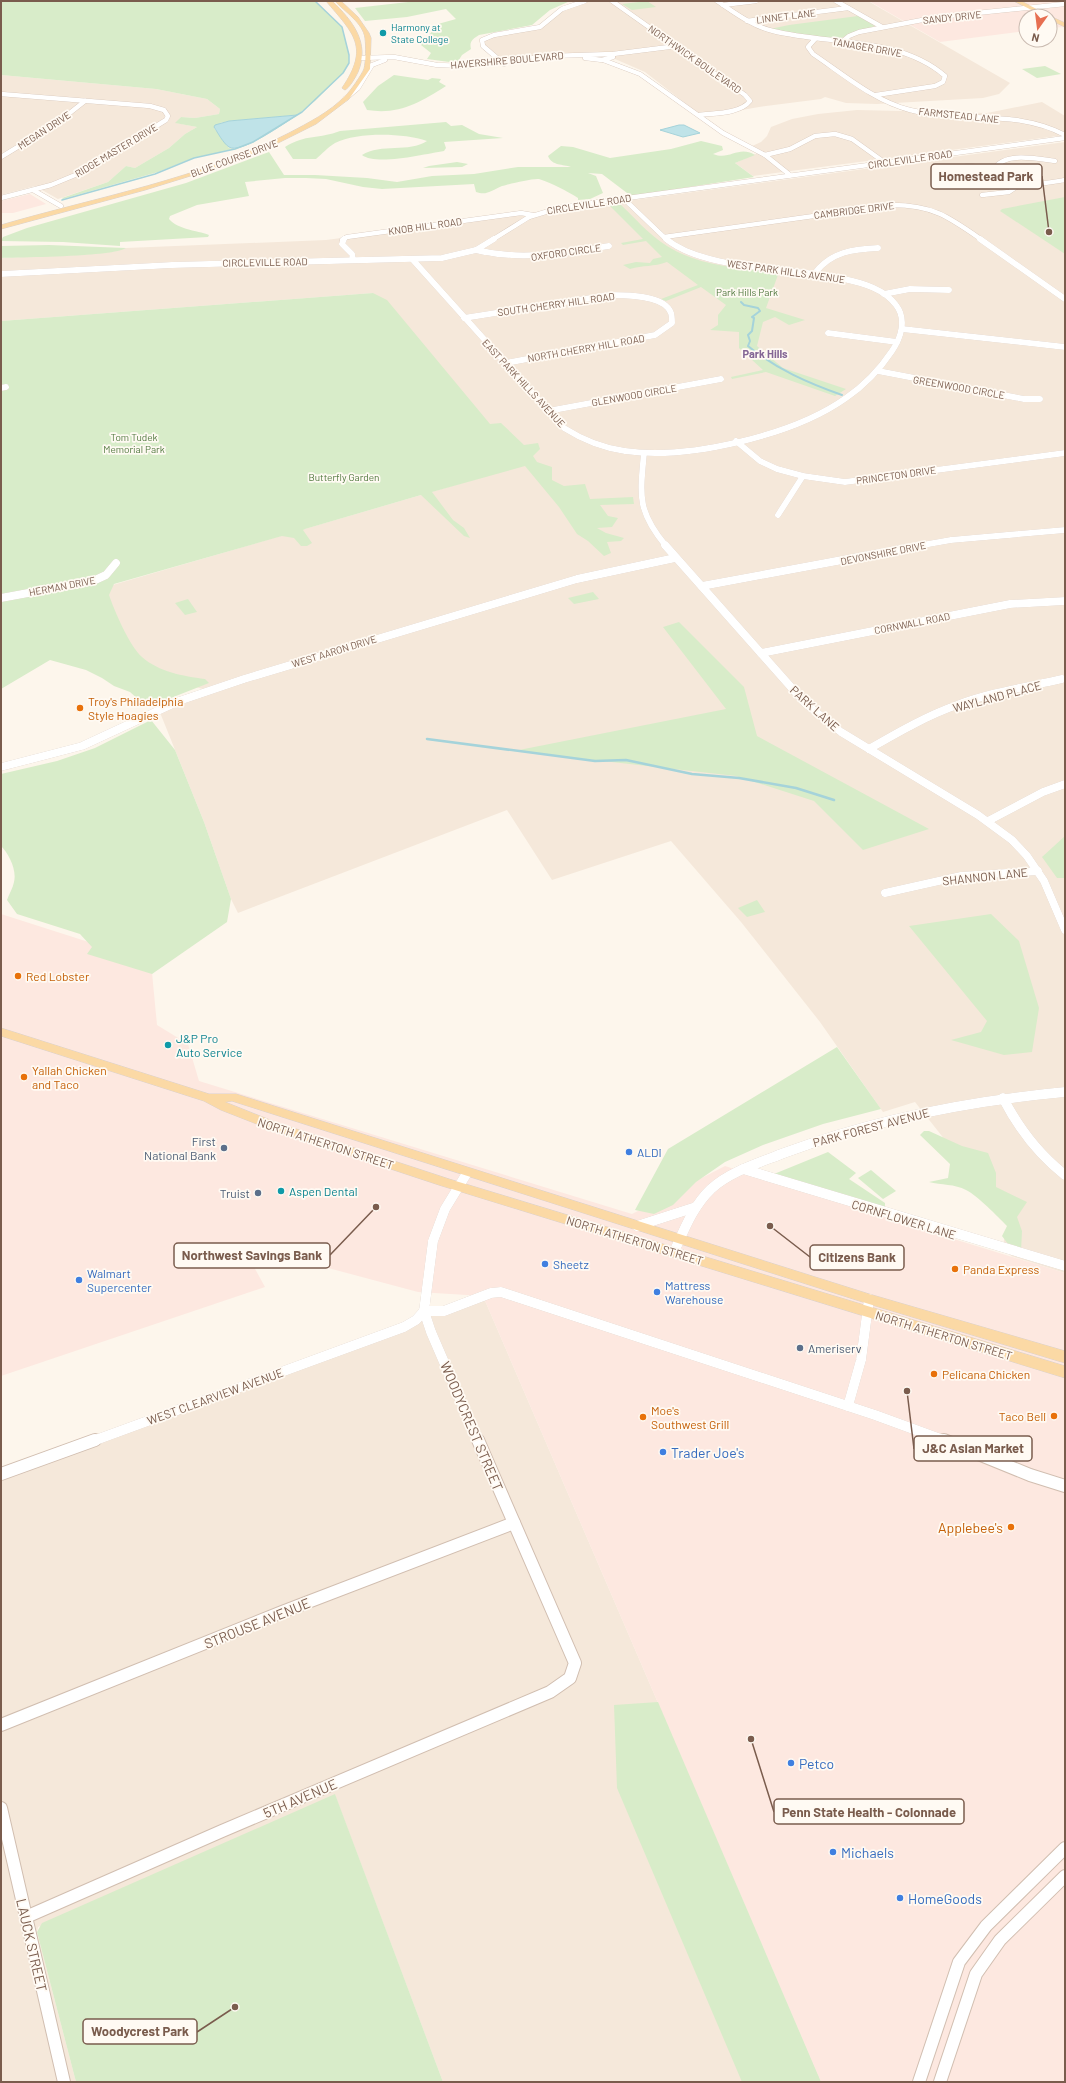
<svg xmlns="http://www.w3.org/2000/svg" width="1066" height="2083" font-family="Barlow,sans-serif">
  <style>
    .residential { fill: #f5e8da }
    .commercial { fill: #fde8e0 }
    .green { fill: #d8ecc9 }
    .water { fill: #bfe3e8; stroke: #a5d3da }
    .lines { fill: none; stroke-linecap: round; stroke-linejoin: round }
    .stream-far2 { stroke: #a5d3da; stroke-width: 1.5 }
    .stream-far1 { stroke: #a5d3da; stroke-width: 2 }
    .stream { stroke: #a5d3da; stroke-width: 2.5 }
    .minor-far4-casing { stroke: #d1beb0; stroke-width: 5 }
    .minor-far3-casing { stroke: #d1beb0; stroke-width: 6 }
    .minor-far2-casing { stroke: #d1beb0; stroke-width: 8 }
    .minor-far1-casing { stroke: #d1beb0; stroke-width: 10 }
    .minor-casing { stroke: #d1beb0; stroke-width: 14 }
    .major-casing { stroke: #dad1cd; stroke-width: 1 }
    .minor-far4 { stroke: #fff; stroke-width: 4.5 }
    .minor-far3 { stroke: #fff; stroke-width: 6 }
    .minor-far2 { stroke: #fff; stroke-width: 8 }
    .minor-far1 { stroke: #fff; stroke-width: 10 }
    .minor { stroke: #fff; stroke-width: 12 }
    .major { fill: #fbd9a5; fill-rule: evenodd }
    .culture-dot { fill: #0f9aa8; stroke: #fffaf3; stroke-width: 1.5 }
    .food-dot { fill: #e8710a; stroke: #fffaf3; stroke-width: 1.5 }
    .service-dot { fill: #5c6f8a; stroke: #fffaf3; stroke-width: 1.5 }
    .shop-dot { fill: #3f7fe0; stroke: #fffaf3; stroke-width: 1.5 }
    .labels { text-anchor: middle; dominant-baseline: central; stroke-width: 3.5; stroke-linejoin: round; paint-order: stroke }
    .far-street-label { font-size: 10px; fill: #7a5c4d; stroke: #fffaf3 }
    .far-culture-label { font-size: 10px; fill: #0d838f; stroke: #fffaf3; text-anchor: start }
    .far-park-label { font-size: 10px; fill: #537a41; stroke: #fffaf3 }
    .far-neighbourhood-label { font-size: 11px; font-weight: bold; fill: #846695; stroke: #fffaf3 }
    .street-label { font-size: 12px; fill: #7a5c4d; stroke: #fffaf3 }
    .food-label { font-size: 12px; fill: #c56008; stroke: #fffaf3; text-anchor: start }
    .culture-label { font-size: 12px; fill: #0d838f; stroke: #fffaf3; text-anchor: start }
    .service-label { font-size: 12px; fill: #4e5e75; stroke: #fffaf3; text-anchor: end }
    .shop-label { font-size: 12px; fill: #366cbe; stroke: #fffaf3; text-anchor: start }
    .near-street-label { font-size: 14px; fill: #7a5c4d; stroke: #fffaf3 }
    .near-shop-label { font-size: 14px; fill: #366cbe; stroke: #fffaf3; text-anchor: start }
    .near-food-label { font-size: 14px; fill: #c56008; stroke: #fffaf3; text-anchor: end }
    .leader { fill: none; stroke: #7a5c4d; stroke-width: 1.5 }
    .callout-dot { fill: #7a5c4d; stroke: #fffaf3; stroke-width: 1.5 }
    .callout { fill: #fffaf3; stroke: #7a5c4d; stroke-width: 1.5 }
    .callout-label { font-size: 13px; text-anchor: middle; font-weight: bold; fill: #7a5c4d }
  </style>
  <rect width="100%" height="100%" fill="#fdf6ec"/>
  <g class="residential">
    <polygon points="585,1 868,1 1010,83 999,94 983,98 877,104 846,103 825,97 821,99 759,107 703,117 645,72 615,59 606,53 502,62 483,46 485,38 540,27 557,13"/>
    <polygon points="1,75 156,89 207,99 220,109 219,114 195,118 181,117 176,123 197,127 185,134 169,148 135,168 126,166 108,182 58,199 35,186 1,195"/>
    <polygon points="1042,102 1065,116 1065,135 753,176 735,163 760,152 750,147 761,142 767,136 771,127 792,119 818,114 857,110 987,113"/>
    <polygon points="1065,142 1065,1273 1011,1256 1003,1244 1009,1221 915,1102 883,1112 820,1022 741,922 671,841 552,880 507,810 238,913 231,899 204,822 159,710 206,690 146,672 92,591 524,465 373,293 1,321 1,258 103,253 126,248 326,240 516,215 538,217 551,212 619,202"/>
    <polygon points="483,1296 821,2082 443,2082 335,1795 38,1927 37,1932 76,2082 1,2082 1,1481"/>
  </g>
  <g class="commercial">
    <polygon points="869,1 1065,1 1065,27 1050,28 1050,16 1026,16 1026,31 940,42"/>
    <polygon points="30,194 46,204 13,213 1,213 1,201"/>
    <polygon points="1,914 151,962 157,1025 188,1044 199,1081 632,1214 725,1166 944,1236 1065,1273 1065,2082 821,2082 483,1296 418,1292 242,1245 265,1287 1,1376"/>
  </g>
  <g class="green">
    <polygon points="1,1 315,1 342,27 349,55 349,63 343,73 315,101 297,115 229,121 220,123 214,128 229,148 234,149 193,158 158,172 63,199 62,198 108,182 126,166 135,168 169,148 185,134 197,127 175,123 181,117 195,118 219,114 220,109 207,99 156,89 1,75"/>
    <path d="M417,1H570L550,10L532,25L479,35C473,39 469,41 471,49L462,55L457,63L427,59L431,53L421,45L438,24L456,19L446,9L407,17L365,21L355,8Z"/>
    <polygon points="647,1 656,7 632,10 622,4"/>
    <polygon points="858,16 875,26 847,35 838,40 770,29 789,25"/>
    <polygon points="1045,66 1061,74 1037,78 1022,69"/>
    <path d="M394,75L428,80L432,78L441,79L439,82L446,86C419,103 399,115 367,110L363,102L378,86Z"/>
    <path d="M446,122L451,126L462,125L479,134L503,138L444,142L446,148L444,151C425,154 376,166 362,155C381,143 409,153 427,141C403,133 358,132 335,143C328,147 322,154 316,159H293L285,147C305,134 320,139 340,131Z"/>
    <path d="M701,141L722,146L723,150L713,154C730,161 738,145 755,155L735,163L754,177L631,196L602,174L588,173L596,176L603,193L590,199L578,200V198C567,191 552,183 539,179C533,178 509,184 502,186C492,190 487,196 476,192L474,184L382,189L363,187L326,179L306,178H285L245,182L249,196L197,205L170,216L169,219C179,230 196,230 209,235L208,237L120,242V246L63,242L1,241L3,237L27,228L186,183L269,152L284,175H315L367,178L397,182L432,176L474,174L518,167H571C563,164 552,166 548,156L561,146L573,147L610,158L671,149Z"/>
    <polygon points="457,162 468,164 462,167 423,168 429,166"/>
    <polygon points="1065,197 1065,254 1000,211 1002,209"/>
    <path d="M619,203C634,217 649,235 667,246C700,267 741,268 779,272L766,308L805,320L789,325L775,317L763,322L757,346L783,368L846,389L835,396L766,372L732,379L731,377L763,370L739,348V332L710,330L718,325V315L726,305L701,287L666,301L661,299L698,285L667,262C654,267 643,265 630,269L623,265L636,262L650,263L653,259L662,257L646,241L623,245L621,243L643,239L608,204Z"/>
    <path d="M49,245L126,248C113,257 23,257 1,258V246Z"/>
    <path d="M373,293L387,300L490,424L501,423L524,445L538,443L540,449L533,456L537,462L552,467V480L564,486L585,484L590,499L633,497L634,504L600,505L608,516L618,518L612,527L597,528L606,533L624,538L621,541L607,542L611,553L604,556L588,541L577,534L559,507L525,466L432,492L453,520L464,528L470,538L464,536L421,495L305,529L303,530L312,543L307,546H301L294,538L282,536L114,584L109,595C114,610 130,647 142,657C159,672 183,676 205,679L209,683L153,705L139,700L130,692L114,686L102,678L86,670L50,660L1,689V321Z"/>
    <polygon points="593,592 599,599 574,604 568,598"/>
    <polygon points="188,599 197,612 185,615 175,603"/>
    <polygon points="679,622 744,687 757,736 929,829 863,850 814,801 736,776 514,751 726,709 663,627"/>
    <path d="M151,720L175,750L204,822L231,899L227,922L152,974L87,954L92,947L80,934L17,914L7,900C9,894 13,888 14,882C17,870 9,854 1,846V774L57,761L95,748Z"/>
    <polygon points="1065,836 1065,878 1057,878 1042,857"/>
    <polygon points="757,900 765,912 747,917 738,908"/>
    <polygon points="991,914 1019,941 1039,1008 1032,1052 1004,1055 951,1040 981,1032 987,1021 909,926"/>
    <polygon points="837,1047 881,1109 823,1124 763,1145 725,1162 696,1182 673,1205 654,1214 635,1210 668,1149"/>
    <path d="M924,1131H929L962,1146L988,1153L996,1173V1187L1027,1202L1017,1217L1022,1231L1021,1251L1008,1244L1002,1236L1007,1226C997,1216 978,1196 966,1190C955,1184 941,1185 929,1182L948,1178L950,1164L920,1135Z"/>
    <polygon points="828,1152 856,1173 849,1179 885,1203 885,1207 774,1174"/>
    <polygon points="871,1170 896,1191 883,1199 858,1178"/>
    <polygon points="658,1702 821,2082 742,2082 617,1788 614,1705"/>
    <polygon points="335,1794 443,2082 76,2082 37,1932 42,1923"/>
  </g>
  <g class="water">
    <path d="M297,115C286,122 240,155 229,147C223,143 218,133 214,127L215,125L229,121Z"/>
    <polygon points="679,125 684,125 700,133 683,137 660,130"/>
  </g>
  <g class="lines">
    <polyline class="stream-far2" points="62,200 155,174 194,158 235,149 253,142 302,112 343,73 349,63 349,55 342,27 315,1"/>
    <path class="stream-far1" d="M741,302L744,305L758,308L760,311L752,317L754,318L752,331L748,335L750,341L748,346C776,369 808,383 842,395"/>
    <polyline class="stream" points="427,739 595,761 626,760 692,774 739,778 796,788 834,800"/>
    <g class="minor-far4-casing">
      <g id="minor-far4">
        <path d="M612,1L745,95L750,101C740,114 714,113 699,115"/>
        <path d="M717,1C735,13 752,26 773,31C829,45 899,36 945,76L943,82L935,86L876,95"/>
        <polyline points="836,1 882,27"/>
        <polyline points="723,5 756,1"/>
        <polyline points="747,21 848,8"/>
        <path d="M815,39L808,47L813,54C843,74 874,101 910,110C962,123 1016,109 1065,135"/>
        <polyline points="842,42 849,36 859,32 938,17 1065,4"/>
        <polyline points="360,58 394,57 437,65 466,66 550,56 613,54 677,46"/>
        <polyline points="585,58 602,60 613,57"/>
        <polyline points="603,60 640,74 723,133 765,155 790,175"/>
        <polyline points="504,64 483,46 482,40 494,35 540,27 562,9 585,1"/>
        <polyline points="1,94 150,106 164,110 168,116 166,120 80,173 51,185 1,198"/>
        <polyline points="345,99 358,88 372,65 385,60"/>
        <polyline points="765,155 790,149 815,136 835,134 852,139 884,162"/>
        <polyline points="1,157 57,123 85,101"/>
        <path d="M1055,161C1037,159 1005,151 994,169C1010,191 1042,184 1065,180"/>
        <polyline points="941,169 969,166 994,168"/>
        <polyline points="33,190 61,206"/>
        <polyline points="982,195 1009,192 1022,183"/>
        <polyline points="623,198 667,240"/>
        <path d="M664,237L892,205C933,205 949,217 982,240"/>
        <polyline points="342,240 347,237 521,213 533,215"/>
        <polyline points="492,240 529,217 562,207 1065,138"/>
      </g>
    </g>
    <g class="minor-far3-casing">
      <g id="minor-far3">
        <polyline points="344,239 342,244 352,254 353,260"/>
        <polyline points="980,239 1065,299"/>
        <path d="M476,250C521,261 564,253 609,246"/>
        <path d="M413,260L564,428C583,440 603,448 625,451C689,460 794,435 846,398C865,385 880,369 892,351C901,338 907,319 896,305C884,289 863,283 844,279C793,267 705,271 666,239"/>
        <path d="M815,273C831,252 853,249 878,248"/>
        <polyline points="1,274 172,265 442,258 476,250 494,239"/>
        <polyline points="884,294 910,289 949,290"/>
        <path d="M464,318L610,295C626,295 665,295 671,313C672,316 672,320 672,323L655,335L506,363"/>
        <polyline points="902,329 1065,347"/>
        <polyline points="828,333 897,342"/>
        <polyline points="878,371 1024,399 1040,399"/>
        <polyline points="1,388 6,387"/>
        <polyline points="548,411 721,379"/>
        <polyline points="736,441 760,461 777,469 803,476 845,482 1065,453"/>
        <path d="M644,453C640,496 637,511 666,546"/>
        <polyline points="778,515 803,476"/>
        <polyline points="917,546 951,540 1065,530"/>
      </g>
    </g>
    <g class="minor-far2-casing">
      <g id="minor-far2">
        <polyline points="665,545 806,704 841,732 978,815 1012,840 1027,856 1044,881 1065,930"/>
        <polyline points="702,586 923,545"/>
        <polyline points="1,598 93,581 106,575 116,563"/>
        <polyline points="761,653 1010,604 1065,601"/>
        <path d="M869,749C897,733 926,716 957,705C991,692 1027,687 1062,679"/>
        <polyline points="1,767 82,746 179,701 244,679 577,579 675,558"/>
        <polyline points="988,821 1043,792 1065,784"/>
        <polyline points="885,893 961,876 1038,871"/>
      </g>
    </g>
    <g class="minor-far1-casing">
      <g id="minor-far1">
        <path d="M1003,1098C1019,1129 1038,1154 1065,1175"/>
        <polyline points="743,1169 1065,1266"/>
        <polyline points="467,1173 445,1209 433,1241 424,1311 431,1332 478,1441"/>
        <polyline points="637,1226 696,1207"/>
        <path d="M674,1252C684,1230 693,1206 711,1189C731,1171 759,1163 784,1153C875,1119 968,1101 1065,1092"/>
        <polyline points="424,1311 444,1311 491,1293 501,1292 875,1415 946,1441"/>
        <polyline points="848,1406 861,1360 869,1299"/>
        <polyline points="93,1441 404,1327 416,1320 424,1311"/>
      </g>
    </g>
    <g class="minor-casing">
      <g id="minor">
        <polyline points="944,1440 1030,1475 1065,1486"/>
        <polyline points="1,1474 95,1440"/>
        <polyline points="1,1725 282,1612 514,1523"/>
        <polyline points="1,1808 64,2082"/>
        <polyline points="26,1917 222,1831 550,1692 570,1678 575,1663 478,1440"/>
        <polyline points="919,2082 959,1962 986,1926 1065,1848"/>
        <polyline points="940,2082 976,1974 1000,1940 1065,1876"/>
      </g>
    </g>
    <g class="major-casing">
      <g id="major">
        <path d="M326,1H332C353,21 370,43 358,72C355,78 350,87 345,90L342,88C370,47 354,34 326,1Z"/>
        <path d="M335,1H341L358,17L369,33L371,38L370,69L349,99L316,124L274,145L229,164L145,190L1,229V225C97,197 200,179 289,133C308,123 330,112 345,96C350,92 362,74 364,69C366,61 366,46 365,38C363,23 345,12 335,1Z"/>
        <polygon points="1014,1 1021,1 1050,16 1043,16"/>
        <polygon points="1050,16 1065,23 1065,27 1050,20"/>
        <polygon points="1,1028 209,1094 236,1094 869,1294 1065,1351 1065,1363 869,1304 232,1101 225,1102 275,1122 449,1179 1065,1366 1065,1378 439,1185 267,1128 221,1110 204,1101 1,1036"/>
      </g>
    </g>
    <use href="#minor-far4" class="minor-far4"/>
    <use href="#minor-far3" class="minor-far3"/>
    <use href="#minor-far2" class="minor-far2"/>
    <use href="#minor-far1" class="minor-far1"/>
    <use href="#minor" class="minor"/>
    <use href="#major" class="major"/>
  </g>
  <g class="culture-dot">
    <circle cx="383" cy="33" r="4"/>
    <circle cx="168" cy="1045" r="4"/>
    <circle cx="281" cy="1191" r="4"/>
  </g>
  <g class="food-dot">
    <circle cx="80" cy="708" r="4"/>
    <circle cx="18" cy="976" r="4"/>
    <circle cx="24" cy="1077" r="4"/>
    <circle cx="955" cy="1269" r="4"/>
    <circle cx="934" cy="1374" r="4"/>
    <circle cx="1054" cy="1416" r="4"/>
    <circle cx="643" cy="1417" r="4"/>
    <circle cx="1011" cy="1527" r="4"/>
  </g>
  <g class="service-dot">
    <circle cx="224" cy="1148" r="4"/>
    <circle cx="258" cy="1193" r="4"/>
    <circle cx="800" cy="1348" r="4"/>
  </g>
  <g class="shop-dot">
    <circle cx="629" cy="1152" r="4"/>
    <circle cx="545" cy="1264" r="4"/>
    <circle cx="79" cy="1280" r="4"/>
    <circle cx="657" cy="1292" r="4"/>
    <circle cx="663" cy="1452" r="4"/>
    <circle cx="791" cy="1763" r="4"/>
    <circle cx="833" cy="1852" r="4"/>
    <circle cx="900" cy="1898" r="4"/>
  </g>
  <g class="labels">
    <g class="far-street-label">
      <text transform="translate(786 16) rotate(-7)">LINNET LANE</text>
      <text transform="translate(952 17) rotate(-6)">SANDY DRIVE</text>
      <text transform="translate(867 47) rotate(10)">TANAGER DRIVE</text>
      <text transform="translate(695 59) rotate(35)">NORTHWICK BOULEVARD</text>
      <text transform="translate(507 60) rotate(-5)">HAVERSHIRE BOULEVARD</text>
      <text transform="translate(959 115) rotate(6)">FARMSTEAD LANE</text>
      <text transform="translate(44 130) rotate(-33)">MEGAN DRIVE</text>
      <text transform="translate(116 150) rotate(-31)">RIDGE MASTER DRIVE</text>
      <text transform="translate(234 158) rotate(-20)">BLUE COURSE DRIVE</text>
      <text transform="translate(910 159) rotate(-8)">CIRCLEVILLE ROAD</text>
      <text transform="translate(589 204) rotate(-9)">CIRCLEVILLE ROAD</text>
      <text transform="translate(854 210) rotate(-7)">CAMBRIDGE DRIVE</text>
      <text transform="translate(425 226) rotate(-8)">KNOB HILL ROAD</text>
      <text transform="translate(566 252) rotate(-8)">OXFORD CIRCLE</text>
      <text transform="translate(265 262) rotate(-1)">CIRCLEVILLE ROAD</text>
      <text transform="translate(786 271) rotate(8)">WEST PARK HILLS AVENUE</text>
      <text transform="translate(556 304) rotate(-8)">SOUTH CHERRY HILL ROAD</text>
      <text transform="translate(586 348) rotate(-10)">NORTH CHERRY HILL ROAD</text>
      <text transform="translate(524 383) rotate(47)">EAST PARK HILLS AVENUE</text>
      <text transform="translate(959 387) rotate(10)">GREENWOOD CIRCLE</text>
      <text transform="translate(634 395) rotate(-10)">GLENWOOD CIRCLE</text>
      <text transform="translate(896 475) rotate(-8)">PRINCETON DRIVE</text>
      <text transform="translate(883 553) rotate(-11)">DEVONSHIRE DRIVE</text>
      <text transform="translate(62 586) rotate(-11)">HERMAN DRIVE</text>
      <text transform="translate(912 623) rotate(-11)">CORNWALL ROAD</text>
      <text transform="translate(334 651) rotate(-17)">WEST AARON DRIVE</text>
    </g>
    <g class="far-culture-label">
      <text x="391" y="27">Harmony at<tspan x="391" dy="12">State College</tspan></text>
    </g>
    <g class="far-park-label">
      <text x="747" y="292">Park Hills Park</text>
      <text x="134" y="437">Tom Tudek<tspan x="134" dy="12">Memorial Park</tspan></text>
      <text x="344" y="477">Butterfly Garden</text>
    </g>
    <g class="far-neighbourhood-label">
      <text x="765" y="353">Park Hills</text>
    </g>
    <g class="street-label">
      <text transform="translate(997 696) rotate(-15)">WAYLAND PLACE</text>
      <text transform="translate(815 708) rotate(42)">PARK LANE</text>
      <text transform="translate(985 876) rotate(-6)">SHANNON LANE</text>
      <text transform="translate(871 1127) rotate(-15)">PARK FOREST AVENUE</text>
      <text transform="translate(326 1143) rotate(18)">NORTH ATHERTON STREET</text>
      <text transform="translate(904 1219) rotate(17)">CORNFLOWER LANE</text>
      <text transform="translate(635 1240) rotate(17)">NORTH ATHERTON STREET</text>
      <text transform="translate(944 1335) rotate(17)">NORTH ATHERTON STREET</text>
      <text transform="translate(215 1396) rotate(-20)">WEST CLEARVIEW AVENUE</text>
    </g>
    <g class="food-label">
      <text x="88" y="701">Troy's Philadelphia<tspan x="88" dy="14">Style Hoagies</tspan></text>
      <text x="26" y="976">Red Lobster</text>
      <text x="32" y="1070">Yallah Chicken<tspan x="32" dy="14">and Taco</tspan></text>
      <text x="963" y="1269">Panda Express</text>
      <text x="942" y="1374">Pelicana Chicken</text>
      <text x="651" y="1410">Moe's<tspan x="651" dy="14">Southwest Grill</tspan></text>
      <text x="1046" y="1416" text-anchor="end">Taco Bell</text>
    </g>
    <g class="culture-label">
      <text x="176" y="1038">J&amp;P Pro<tspan x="176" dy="14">Auto Service</tspan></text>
      <text x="289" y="1191">Aspen Dental</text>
    </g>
    <g class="service-label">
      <text x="216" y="1141">First<tspan x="216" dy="14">National Bank</tspan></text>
      <text x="250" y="1193">Truist</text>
      <text x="808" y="1348" text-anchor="start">Ameriserv</text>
    </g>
    <g class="shop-label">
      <text x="637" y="1152">ALDI</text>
      <text x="553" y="1264">Sheetz</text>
      <text x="87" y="1273">Walmart<tspan x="87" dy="14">Supercenter</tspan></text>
      <text x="665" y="1285">Mattress<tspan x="665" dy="14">Warehouse</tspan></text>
    </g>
    <g class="near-street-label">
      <text transform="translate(472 1426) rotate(67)">WOODYCREST STREET</text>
      <text transform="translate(257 1623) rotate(-22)">STROUSE AVENUE</text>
      <text transform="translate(300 1798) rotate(-23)">5TH AVENUE</text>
      <text transform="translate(32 1945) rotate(77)">LAUCK STREET</text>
    </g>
    <g class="near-shop-label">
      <text x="671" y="1452">Trader Joe's</text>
      <text x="799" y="1763">Petco</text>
      <text x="841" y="1852">Michaels</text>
      <text x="908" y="1898">HomeGoods</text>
    </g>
    <g class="near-food-label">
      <text x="1003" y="1527">Applebee's</text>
    </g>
  </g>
  <path class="leader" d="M1049 232L1042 176M376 1207L330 1255M770 1226L810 1257M907 1391L914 1449M751 1739L774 1812M235 2007L197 2032"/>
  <g class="callout-dot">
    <circle cx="1049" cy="232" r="4"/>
    <circle cx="376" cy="1207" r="4"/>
    <circle cx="770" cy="1226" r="4"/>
    <circle cx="907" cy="1391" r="4"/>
    <circle cx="751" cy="1739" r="4"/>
    <circle cx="235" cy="2007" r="4"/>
  </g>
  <g class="callout">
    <rect x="931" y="164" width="111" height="25" rx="4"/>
    <rect x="174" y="1243" width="156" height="25" rx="4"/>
    <rect x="810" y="1245" width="94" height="25" rx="4"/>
    <rect x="914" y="1436" width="118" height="25" rx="4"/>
    <rect x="774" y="1799" width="190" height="25" rx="4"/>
    <rect x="83" y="2019" width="114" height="25" rx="4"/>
  </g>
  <g class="callout-label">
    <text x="986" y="181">Homestead Park</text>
    <text x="252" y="1260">Northwest Savings Bank</text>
    <text x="857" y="1262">Citizens Bank</text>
    <text x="973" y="1453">J&amp;C Asian Market</text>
    <text x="869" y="1817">Penn State Health - Colonnade</text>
    <text x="140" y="2036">Woodycrest Park</text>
  </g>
  <rect width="1066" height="2083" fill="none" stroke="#7a5c4d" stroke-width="4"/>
  <g transform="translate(1038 28) rotate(194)"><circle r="19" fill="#fffaf3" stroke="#cabbb1"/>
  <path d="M0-3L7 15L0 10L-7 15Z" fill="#e76f51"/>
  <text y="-6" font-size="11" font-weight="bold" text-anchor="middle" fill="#7a5c4d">N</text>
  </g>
</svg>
